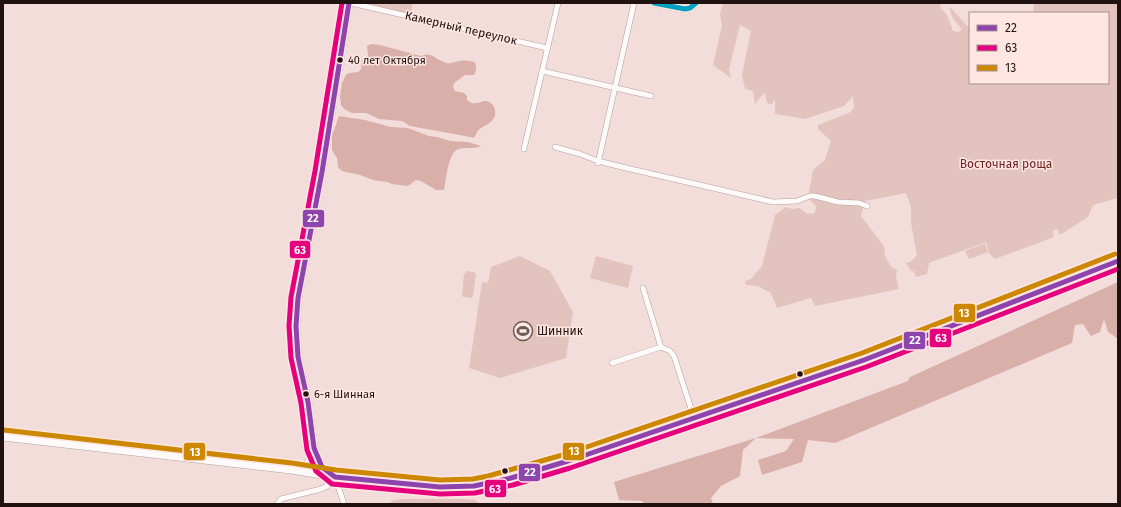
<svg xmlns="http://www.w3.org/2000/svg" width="1121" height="507" font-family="'Fira Sans',sans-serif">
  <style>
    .green { fill: #e3c3be }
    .forest { fill: #d9afaa }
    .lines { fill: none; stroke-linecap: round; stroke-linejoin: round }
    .minor-casing { stroke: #b2a2a0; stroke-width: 6 }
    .secondary-casing { stroke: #b2a2a0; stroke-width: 8 }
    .minor { stroke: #fdfaf9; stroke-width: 5 }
    .secondary { stroke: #fdfaf9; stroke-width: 7 }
    .bus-1-casing { stroke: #ffe6e3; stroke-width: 8 }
    .bus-2-casing { stroke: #ffe6e3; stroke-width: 8 }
    .bus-3-casing { stroke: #ffe6e3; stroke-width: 8 }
    .bus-4-casing { stroke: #ffe6e3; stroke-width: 8 }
    .bus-1 { stroke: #8e44ad; stroke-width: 5 }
    .bus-2 { stroke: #e5007d; stroke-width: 5 }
    .bus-3 { stroke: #cc8803; stroke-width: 5 }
    .bus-4 { stroke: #02a1c4; stroke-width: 5 }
    .bus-dot { fill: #1f1210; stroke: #ffe6e3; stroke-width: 1.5 }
    .labels { text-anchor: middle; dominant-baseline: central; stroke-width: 3; stroke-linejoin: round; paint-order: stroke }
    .bus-label { font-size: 11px; fill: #1f1210; stroke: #ffe6e3; text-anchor: start }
    .street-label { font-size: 12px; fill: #1f1210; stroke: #ffe6e3 }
    .park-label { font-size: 12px; fill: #6d2521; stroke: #ffe6e3 }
    .poi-label { font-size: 12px; fill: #1f1210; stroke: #ffe6e3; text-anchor: start }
    .line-badge { stroke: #ffe6e3; stroke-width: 1.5 }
    .badge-label { font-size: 11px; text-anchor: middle; font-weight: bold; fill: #fff }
  </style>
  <rect width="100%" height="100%" fill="#f2ddda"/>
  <g class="green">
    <polygon points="356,3 413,3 410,15"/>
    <path d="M723,3H942L940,7L947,15L953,31L959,32L962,29C955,22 950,16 950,7L970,29V83H1108V13H1033L1034,3H1118V198L1093,205L1088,217L1060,235L1057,229L1053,231L1054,237L995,259L989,253L986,242L929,263L927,274L916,277L913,271L910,270L906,263L912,261L917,255L911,223V207L906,193L865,201L861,216L884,246L885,256L891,267L897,270L896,277L899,289L815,306L811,298L777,308L771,293L757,286L746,285L745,281L751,279L762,266L775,215L786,207L792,209L800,208C805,213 808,215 815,213L816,206L808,198L813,170L825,160L831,141L818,129V125L851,112L854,107L853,96L844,106L805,119L775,114V100L772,104H768L764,93L755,104L753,91L745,89L742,75L751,31L740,25L729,69L731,78L713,65L722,25L720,14Z"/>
    <polygon points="985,243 988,252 969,259 965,251"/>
    <polygon points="520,256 550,271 573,312 566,358 500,378 469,368 482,282 488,283 491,267"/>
    <polygon points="596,256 633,266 628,288 590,278"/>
    <polygon points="467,271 474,272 476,274 473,296 471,298 464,297 462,296 464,274"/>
    <polygon points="402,499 466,499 475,500 480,504 388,504 394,500"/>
  </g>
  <g class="forest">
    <path d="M371,44L380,45L421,56C431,51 435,59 444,62C449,65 453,62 459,61C464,60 469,61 475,62C476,67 477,70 474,75H465L454,83L453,87L455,91L464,93L467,96V100C470,102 473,104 476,103C480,103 482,101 486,101C493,102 496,109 495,115C493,123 487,124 481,128C477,130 476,135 474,138L465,136L410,126L402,121L379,119L366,113H352L344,109L341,105L340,97L342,83L346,75L349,73L358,72L361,69L362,60L366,59L368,55L367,46Z"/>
    <path d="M339,116L365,120L391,127L408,128L429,136L437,137L450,141L468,142L481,146C474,149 466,147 459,149C448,151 446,181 444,190H436L421,181L416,180L408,186L392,184L387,182L373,180L360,175L346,172L342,171L338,167L337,158L332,150V136Z"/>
    <polygon points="1118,282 1118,339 1108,332 1104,319 1100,332 1091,336 1083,324 1075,325 1072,343 835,443 808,440 802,462 762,475 758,460 786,451 794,439 756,438 743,450 740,476 721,486 711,498 713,504 644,504 642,501 619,500 614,482 756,438 908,381 910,377"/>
  </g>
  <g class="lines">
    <g class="minor-casing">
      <g id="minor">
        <polyline points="351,3 547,48"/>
        <polyline points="542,71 651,96"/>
        <polyline points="555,147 580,154 598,161 622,167 773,202 797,201 810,196 815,196 838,202 859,203 867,206"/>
        <polyline points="524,149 558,3"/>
        <polyline points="598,163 634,3"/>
        <polyline points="643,288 661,347"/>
        <polyline points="612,363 661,347 670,351 674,356 694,418"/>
        <polyline points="335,477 344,504"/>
        <polyline points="277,504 281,499 321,489 327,486 335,477"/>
      </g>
    </g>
    <g class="secondary-casing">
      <g id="secondary">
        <polyline points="654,3 685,9 690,8 696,3"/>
        <polyline points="3,437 291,470 335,477 440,487 474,486 490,483 568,461 864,360 1118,261"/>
        <path d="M294,469C308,466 311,461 314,448"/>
        <polyline points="333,476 322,467 318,459 314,448 308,402 298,357 296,326 298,298 322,172 349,3"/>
      </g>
    </g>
    <use href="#minor" class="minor"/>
    <use href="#secondary" class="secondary"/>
    <g class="bus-1-casing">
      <polyline id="bus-1" points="349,3 322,172 298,298 296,326 298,357 308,402 314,448 322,467 335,477 440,487 474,486 511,478 568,461 864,360 1118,261"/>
    </g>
    <g class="bus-2-casing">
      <polyline id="bus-2" points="342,3 315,171 291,297 289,326 291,358 301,403 307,450 316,471 332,484 440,494 475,493 513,485 570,468 866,367 1118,269"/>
    </g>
    <g class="bus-3-casing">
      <polyline id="bus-3" points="4,430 292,463 336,470 440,480 473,479 488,476 566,454 862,353 1115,254"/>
    </g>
    <g class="bus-4-casing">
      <polyline id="bus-4" points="654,3 685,9 690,8 696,3"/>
    </g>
    <use href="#bus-1" class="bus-1"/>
    <use href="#bus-2" class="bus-2"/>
    <use href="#bus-3" class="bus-3"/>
    <use href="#bus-4" class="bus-4"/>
  </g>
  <defs>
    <g id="stadium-ring" transform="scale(1)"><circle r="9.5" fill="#ffe6e3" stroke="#695957" stroke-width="1.5"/><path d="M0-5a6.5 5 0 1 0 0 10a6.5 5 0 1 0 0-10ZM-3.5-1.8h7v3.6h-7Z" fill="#695957"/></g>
  </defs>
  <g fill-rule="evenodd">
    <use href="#stadium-ring" x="523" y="331"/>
  </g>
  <g class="bus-dot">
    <circle cx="340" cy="60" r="3.5"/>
    <circle cx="800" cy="374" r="3.5"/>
    <circle cx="306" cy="394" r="3.5"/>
    <circle cx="505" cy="471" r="3.5"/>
  </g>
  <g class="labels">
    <g class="bus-label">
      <text x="348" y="60">40 лет Октября</text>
      <text x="314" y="394">6-я Шинная</text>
    </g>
    <g class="street-label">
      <text transform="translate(461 28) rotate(13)">Камерный переулок</text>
    </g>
    <g class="park-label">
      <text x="1006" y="164">Восточная роща</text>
    </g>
    <g class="poi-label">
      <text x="537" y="331">Шинник</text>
    </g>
  </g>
  <g class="line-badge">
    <rect x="302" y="209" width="23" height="19" rx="4" fill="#8e44ad"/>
    <rect x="289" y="240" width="22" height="19" rx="4" fill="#e5007d"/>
    <rect x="953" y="303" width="23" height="20" rx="4" fill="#cc8803"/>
    <rect x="929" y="328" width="23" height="20" rx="4" fill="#e5007d"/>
    <rect x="903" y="331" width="23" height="19" rx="4" fill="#8e44ad"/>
    <rect x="562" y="442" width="23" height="19" rx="4" fill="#cc8803"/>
    <rect x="183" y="442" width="23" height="19" rx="4" fill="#cc8803"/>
    <rect x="518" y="463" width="23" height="19" rx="4" fill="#8e44ad"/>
    <rect x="484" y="479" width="23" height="19" rx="4" fill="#e5007d"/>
  </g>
  <g class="badge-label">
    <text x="313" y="222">22</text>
    <text x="300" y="254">63</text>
    <text x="964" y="317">13</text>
    <text x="941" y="342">63</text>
    <text x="915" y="344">22</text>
    <text x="574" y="455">13</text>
    <text x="195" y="456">13</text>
    <text x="530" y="476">22</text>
    <text x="495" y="493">63</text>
  </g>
  <rect width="1121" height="507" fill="none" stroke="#1f1210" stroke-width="8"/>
  <rect x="969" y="12" width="140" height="72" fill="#ffe6e3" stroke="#a5918f"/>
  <rect x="977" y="25" width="20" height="6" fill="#8e44ad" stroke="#a5918f"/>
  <text x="1005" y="32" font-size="12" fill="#1f1210">22</text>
  <rect x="977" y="45" width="20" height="6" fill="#e5007d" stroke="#a5918f"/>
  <text x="1005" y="52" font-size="12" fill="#1f1210">63</text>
  <rect x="977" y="65" width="20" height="6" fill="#cc8803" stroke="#a5918f"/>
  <text x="1005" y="72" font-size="12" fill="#1f1210">13</text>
</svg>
